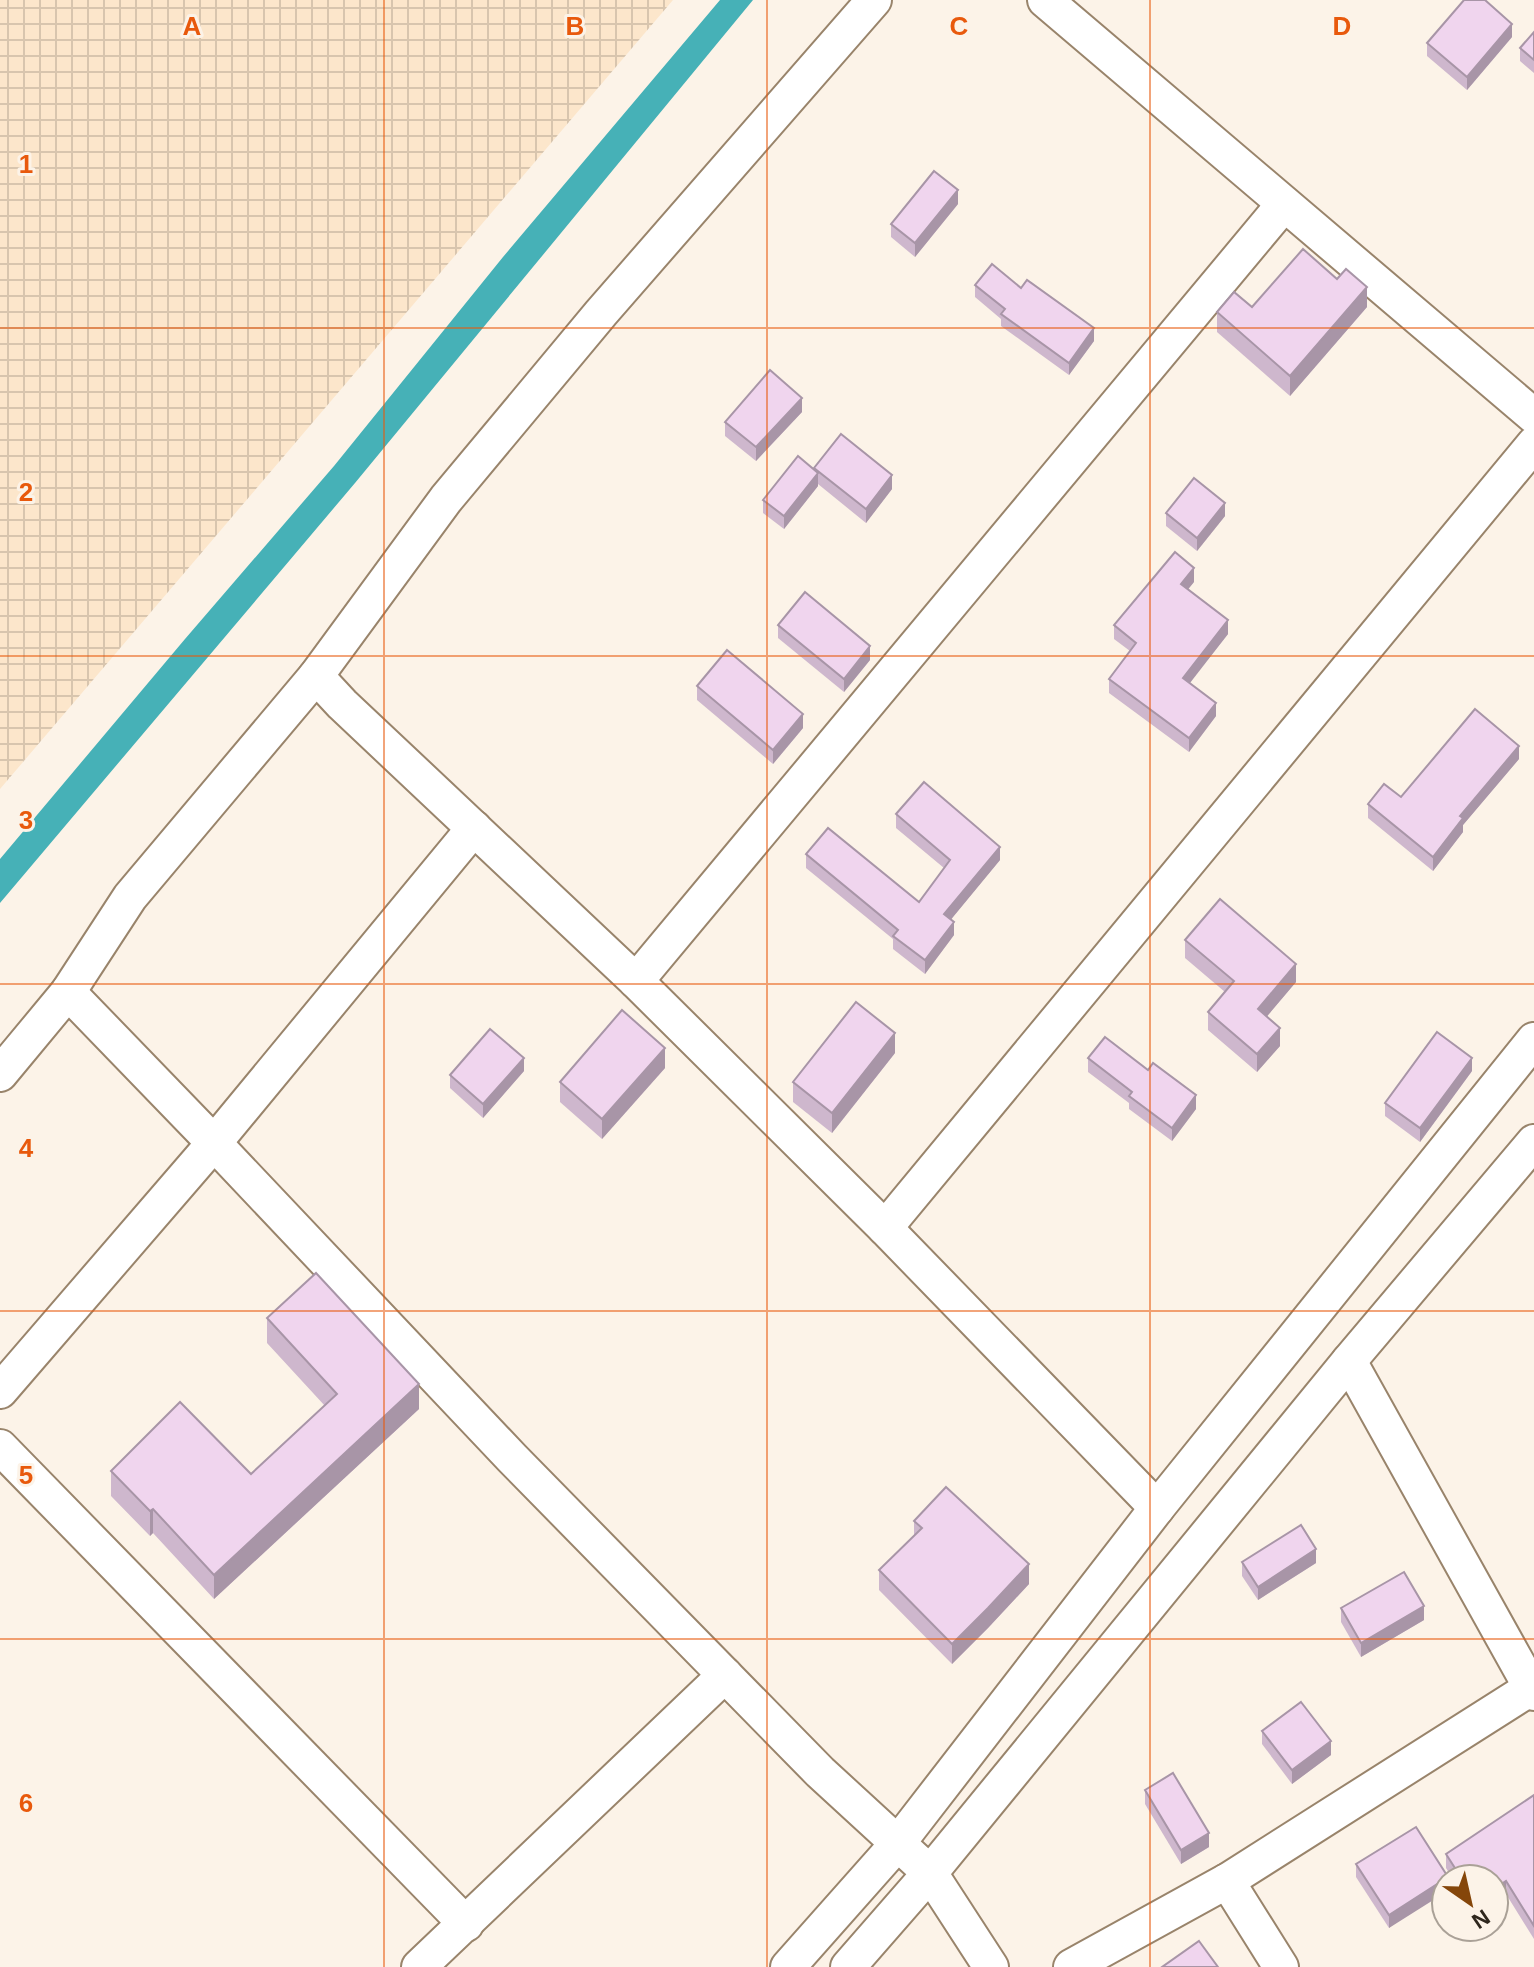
<svg xmlns="http://www.w3.org/2000/svg" width="1534" height="1967" font-family="Helvetica,sans-serif">
  <style>
    .industrial { fill: url(#industrial-grid) }
    .water { fill: #46b1b7 }
    .lines { fill: none; stroke-linecap: round; stroke-linejoin: round }
    .street-casing { stroke: #99846b; stroke-width: 38 }
    .street { stroke: #fff; stroke-width: 34 }
    .wall { fill: #ceb7cd }
    .shaded-wall { fill: #a895a7 }
    .building { fill: #f0d5ee; stroke: #a895a7; stroke-width: 2 }
    .grid { fill: none; stroke: #e8590c; stroke-width: 2; stroke-opacity: 0.55 }
    .grid-label { font-size: 26px; text-anchor: middle; font-weight: bold; fill: #e8590c; stroke: #fcf3e8; stroke-width: 6; stroke-linejoin: round; paint-order: stroke }
  </style>
  <defs>
    <pattern id="industrial-grid" width="8" height="8" patternUnits="userSpaceOnUse" patternTransform="scale(2)"><rect width="8" height="8" fill="#fce6cb"/><path d="M0 4h8M4 0v8" fill="none" stroke="#d8c5ae"/></pattern>
  </defs>
  <rect width="100%" height="100%" fill="#fcf3e8"/>
  <polygon class="industrial" points="0,0 673,0 0,789"/>
  <polygon class="water" points="720,0 753,0 355,483 0,903 0,859 185,639 334,466 503,257"/>
  <g class="lines">
    <g class="street-casing">
      <g id="street">
        <polyline points="1045,0 1534,416"/>
        <polyline points="316,676 342,704 636,981 885,1228 1157,1508"/>
        <polyline points="636,981 1284,204"/>
        <polyline points="68,992 214,1143 512,1458 820,1772 930,1873 991,1967"/>
        <polyline points="0,1074 68,992 130,897 316,676 446,499 601,313 874,0"/>
        <polyline points="885,1228 1534,444"/>
        <polyline points="1349,1361 1534,1693"/>
        <polyline points="0,1391 214,1143 474,828"/>
        <polyline points="0,1447 466,1924"/>
        <polyline points="1227,1881 1281,1967"/>
        <polyline points="419,1967 725,1675"/>
        <polyline points="788,1967 898,1843 1157,1508 1534,1040"/>
        <polyline points="848,1967 930,1873 1349,1361 1534,1142"/>
        <polyline points="1071,1967 1227,1881 1531,1688"/>
      </g>
    </g>
    <use href="#street" class="street"/>
  </g>
  <g class="wall">
    <polygon points="1534,32 1534,73 1520,61 1520,48"/>
    <polygon points="1512,37 1467,90 1427,56 1427,43"/>
    <polygon points="958,204 915,257 891,237 891,224"/>
    <polygon points="975,285 1021,288 1094,341 1069,375 1001,326 1001,319 975,297"/>
    <polygon points="1252,307 1367,307 1290,396 1217,332 1217,312"/>
    <polygon points="802,412 756,461 725,436 725,422"/>
    <polygon points="814,468 892,489 866,523 818,484 818,486 784,529 763,513 763,500 814,470"/>
    <polygon points="1166,513 1225,516 1197,551 1166,526"/>
    <polygon points="1194,582 1188,589 1228,634 1189,683 1216,716 1189,752 1109,693 1109,679 1130,651 1114,639 1114,625"/>
    <polygon points="778,625 870,660 844,692 778,638"/>
    <polygon points="697,686 803,728 773,764 697,700"/>
    <polygon points="1519,759 1463,825 1463,832 1433,871 1368,818 1368,804 1401,797"/>
    <polygon points="896,814 1000,860 951,919 954,935 925,974 893,949 893,939 806,868 806,854 919,902 944,868 896,828"/>
    <polygon points="1185,940 1296,982 1267,1016 1280,1046 1257,1072 1208,1030 1208,1012 1225,992 1185,958"/>
    <polygon points="895,1053 832,1133 793,1102 793,1082"/>
    <polygon points="1088,1058 1196,1109 1172,1141 1129,1109 1129,1103 1088,1072"/>
    <polygon points="665,1068 602,1139 560,1102 560,1082"/>
    <polygon points="524,1071 483,1118 450,1088 450,1075"/>
    <polygon points="1472,1071 1420,1142 1385,1116 1385,1103"/>
    <polygon points="267,1318 419,1409 214,1599 153,1533 150,1536 111,1496 111,1471 251,1474 325,1406 267,1343"/>
    <polygon points="914,1521 1029,1584 988,1628 952,1664 879,1590 879,1570 914,1535"/>
    <polygon points="1242,1562 1316,1563 1258,1600 1242,1576"/>
    <polygon points="1341,1608 1424,1620 1361,1657 1341,1622"/>
    <polygon points="1262,1731 1331,1755 1292,1784 1262,1744"/>
    <polygon points="1145,1790 1209,1847 1181,1864 1145,1804"/>
    <polygon points="1534,1795 1534,1939 1506,1894 1494,1879 1453,1879 1446,1868 1446,1854"/>
    <polygon points="1356,1864 1448,1879 1389,1928 1356,1877"/>
  </g>
  <g class="shaded-wall">
    <polygon points="1512,24 1512,37 1467,90 1467,77"/>
    <polygon points="958,190 958,204 915,257 915,243"/>
    <polygon points="1367,287 1367,307 1290,396 1290,376"/>
    <polygon points="1094,328 1094,341 1069,375 1069,363"/>
    <polygon points="802,398 802,412 756,461 756,447"/>
    <polygon points="818,473 818,486 784,529 784,516"/>
    <polygon points="892,475 892,489 866,523 866,509"/>
    <polygon points="1225,503 1225,516 1197,551 1197,538"/>
    <polygon points="1194,568 1194,582 1181,598 1181,584"/>
    <polygon points="1228,620 1228,634 1183,692 1183,678"/>
    <polygon points="870,646 870,660 844,692 844,679"/>
    <polygon points="1216,703 1216,716 1189,752 1189,738"/>
    <polygon points="803,714 803,728 773,764 773,750"/>
    <polygon points="1519,746 1519,759 1463,825 1463,832 1433,871 1433,857 1460,816"/>
    <polygon points="1000,847 1000,860 944,928 944,914"/>
    <polygon points="954,922 954,935 925,974 925,960"/>
    <polygon points="1296,964 1296,982 1258,1027 1258,1009"/>
    <polygon points="1280,1028 1280,1046 1257,1072 1257,1054"/>
    <polygon points="895,1033 895,1053 832,1133 832,1113"/>
    <polygon points="665,1048 665,1068 602,1139 602,1119"/>
    <polygon points="524,1058 524,1071 483,1118 483,1104"/>
    <polygon points="1472,1058 1472,1071 1420,1142 1420,1128"/>
    <polygon points="1196,1095 1196,1109 1172,1141 1172,1128"/>
    <polygon points="419,1384 419,1409 214,1599 214,1575"/>
    <polygon points="153,1509 153,1533 150,1536 150,1511"/>
    <polygon points="1316,1549 1316,1563 1258,1600 1258,1587"/>
    <polygon points="1029,1564 1029,1584 988,1628 952,1664 952,1644"/>
    <polygon points="1424,1606 1424,1620 1361,1657 1361,1643"/>
    <polygon points="1331,1741 1331,1755 1292,1784 1292,1770"/>
    <polygon points="1209,1833 1209,1847 1181,1864 1181,1850"/>
    <polygon points="1448,1877 1448,1879 1446,1879 1446,1892 1389,1928 1389,1915"/>
    <polygon points="1506,1881 1506,1894 1494,1902 1494,1889"/>
  </g>
  <g class="building">
    <polygon points="1464,0 1485,0 1512,24 1467,77 1427,43"/>
    <polygon points="1534,32 1534,60 1520,48"/>
    <polygon points="934,171 958,190 915,243 891,224"/>
    <polygon points="1303,249 1337,279 1346,269 1367,287 1290,376 1217,312 1234,292 1252,307"/>
    <polygon points="992,264 1021,288 1027,280 1094,328 1069,363 1001,314 1005,309 975,285"/>
    <polygon points="770,370 802,398 756,447 725,422"/>
    <polygon points="841,434 892,475 866,509 814,468"/>
    <polygon points="798,456 818,473 784,516 763,500"/>
    <polygon points="1194,478 1225,503 1197,538 1166,513"/>
    <polygon points="1175,552 1194,568 1181,584 1228,620 1183,678 1216,703 1189,738 1109,679 1136,643 1114,625"/>
    <polygon points="805,592 870,646 844,679 778,625"/>
    <polygon points="727,650 803,714 773,750 697,686"/>
    <polygon points="1475,709 1519,746 1460,816 1463,818 1433,857 1368,804 1384,784 1401,797"/>
    <polygon points="924,782 1000,847 944,914 954,922 925,960 893,936 898,930 806,854 828,828 919,902 950,860 896,814"/>
    <polygon points="1220,899 1296,964 1258,1009 1280,1028 1257,1054 1208,1012 1234,981 1185,940"/>
    <polygon points="856,1002 895,1033 832,1113 793,1082"/>
    <polygon points="622,1010 665,1048 602,1119 560,1082"/>
    <polygon points="490,1029 524,1058 483,1104 450,1075"/>
    <polygon points="1437,1032 1472,1058 1420,1128 1385,1103"/>
    <polygon points="1105,1037 1148,1070 1153,1063 1196,1095 1172,1128 1129,1096 1132,1092 1088,1058"/>
    <polygon points="316,1273 419,1384 214,1575 153,1509 150,1511 111,1471 180,1402 251,1474 337,1394 267,1318"/>
    <polygon points="946,1487 1029,1564 988,1608 952,1644 879,1570 922,1528 914,1521"/>
    <polygon points="1301,1525 1316,1549 1258,1587 1242,1562"/>
    <polygon points="1404,1572 1424,1606 1361,1643 1341,1608"/>
    <polygon points="1301,1702 1331,1741 1292,1770 1262,1731"/>
    <polygon points="1173,1773 1209,1833 1181,1850 1145,1790"/>
    <polygon points="1534,1795 1534,1926 1506,1881 1494,1889 1494,1879 1462,1879 1446,1854"/>
    <polygon points="1416,1827 1448,1877 1389,1915 1356,1864"/>
    <polygon points="1199,1941 1218,1967 1162,1967"/>
  </g>
  <path class="grid" d="M384,0V1967M767,0V1967M1150,0V1967M0,328H1534M0,656H1534M0,984H1534M0,1311H1534M0,1639H1534"/>
  <g class="grid-label">
    <text x="192" y="35">A</text>
    <text x="575" y="35">B</text>
    <text x="959" y="35">C</text>
    <text x="1342" y="35">D</text>
    <text x="26" y="173">1</text>
    <text x="26" y="501">2</text>
    <text x="26" y="829">3</text>
    <text x="26" y="1157">4</text>
    <text x="26" y="1484">5</text>
    <text x="26" y="1812">6</text>
  </g>
  <g transform="translate(1470 1903) rotate(146)"><circle r="38" fill="#fcf3e8" stroke="#aaa197" stroke-width="2"/>
  <path d="M0-6L14 30L0 20L-14 30Z" fill="#85460a"/>
  <text y="-12" font-size="22" font-weight="bold" text-anchor="middle" fill="#2f271d">N</text>
  </g>
</svg>
